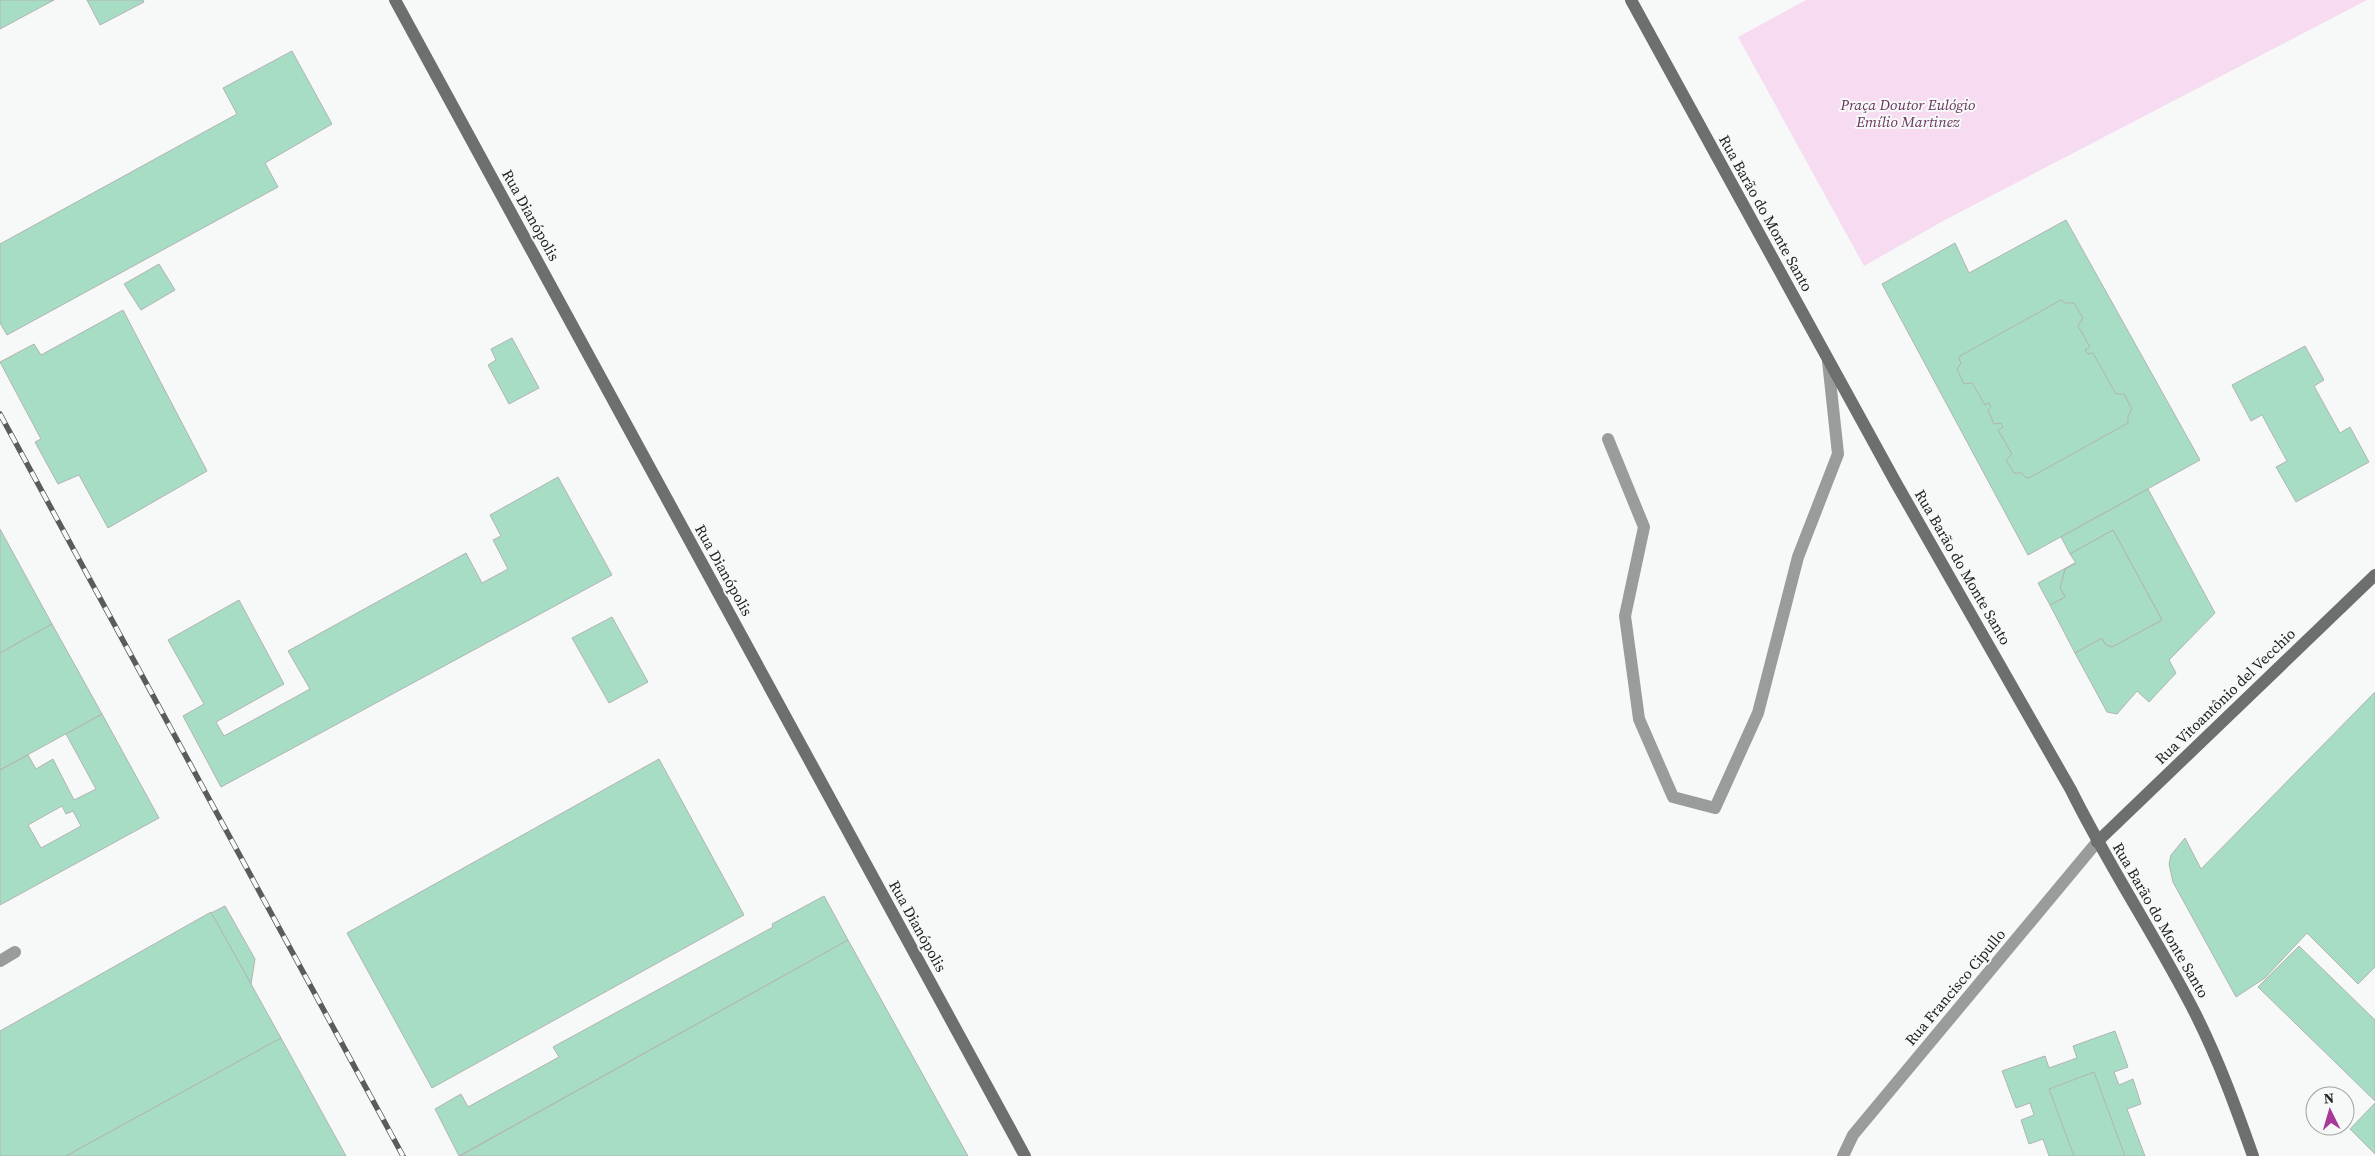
<svg xmlns="http://www.w3.org/2000/svg" width="2375" height="1156" font-family="'Source Serif 4',serif">
  <style>
    .green { fill: #f7dbf0 }
    .building { fill: #a8ddc5; stroke: #b1b4b3; fill-rule: evenodd }
    .lines { fill: none; stroke-linecap: round; stroke-linejoin: round }
    .lane { stroke: #9a9b9b; stroke-width: 12 }
    .street { stroke: #9a9b9b; stroke-width: 12 }
    .secondary { stroke: #6d6f6f; stroke-width: 12 }
    .rail-casing { stroke: #5a5c5b; stroke-width: 5.5 }
    .rail { stroke: #f6f9f8; stroke-width: 4; stroke-dasharray: 11; stroke-linecap: butt }
    .labels { text-anchor: middle; dominant-baseline: central; stroke-width: 4; stroke-linejoin: round; paint-order: stroke }
    .park-label { font-size: 15px; font-style: italic; fill: #68345e; stroke: #f6f9f8 }
    .street-label { font-size: 15px; fill: #212222; stroke: #f6f9f8 }
  </style>
  <rect width="100%" height="100%" fill="#f6f9f8"/>
  <polygon class="green" points="1806,0 2367,0 1943,221 1864,266 1738,37"/>
  <g class="building">
    <polygon points="0,0 54,0 0,29"/>
    <polygon points="87,0 143,0 144,2 100,25"/>
    <polygon points="292,51 332,124 265,163 278,187 7,335 0,323 0,244 237,114 223,88"/>
    <polygon points="2066,220 2200,460 2028,555 1882,284 1955,243 1969,273"/>
    <polygon points="159,264 175,290 141,310 124,284"/>
    <polygon points="2061,300 2065,303 2074,303 2083,318 2078,326 2090,347 2085,350 2088,354 2093,353 2116,394 2124,394 2132,409 2128,416 2128,423 2029,478 2025,477 2022,473 2014,473 2006,460 2012,454 1998,430 2003,427 2001,423 1994,424 1988,410 1991,407 1989,403 1985,405 1972,383 1964,384 1957,369 1961,363 1959,359 1960,356"/>
    <polygon points="123,310 207,471 108,528 79,475 58,484 35,442 41,439 0,362 34,344 41,355"/>
    <polygon points="512,338 539,388 509,404 488,365 496,360 491,349"/>
    <polygon points="2305,346 2324,380 2314,386 2340,433 2350,427 2369,462 2296,502 2276,467 2287,461 2262,415 2251,421 2232,385"/>
    <polygon points="558,477 612,575 221,787 183,716 204,704 168,640 239,600 284,684 216,722 224,736 310,689 288,651 466,553 482,583 508,569 493,540 501,536 490,515"/>
    <polygon points="2148,489 2215,613 2169,660 2176,673 2149,702 2137,691 2117,714 2107,712 2075,653 2102,638 2105,644 2112,647 2162,620 2113,530 2070,554 2061,537"/>
    <polygon points="0,529 52,624 0,653"/>
    <polygon points="2113,530 2162,620 2112,647 2105,644 2102,638 2075,653 2050,605 2065,597 2060,588 2065,569 2076,563 2070,554"/>
    <polygon points="2075,563 2065,569 2060,588 2065,597 2050,605 2038,583"/>
    <polygon points="612,617 648,682 609,703 572,638"/>
    <polygon points="52,624 102,714 0,770 0,653"/>
    <polygon points="2375,692 2375,967 2358,984 2307,933 2265,978 2236,997 2173,882 2169,864 2171,855 2185,838 2201,869"/>
    <path d="M102,714L159,818L0,905V770L28,755L36,769L53,759L74,800L96,789L66,734ZM62,806L66,814L73,811L81,826L41,848L28,825Z"/>
    <polygon points="659,759 744,915 432,1088 347,933"/>
    <polygon points="824,896 848,940 459,1156 435,1109 461,1094 468,1107 559,1057 553,1047 773,927 772,924"/>
    <polygon points="225,906 255,959 251,984 211,913"/>
    <polygon points="211,912 281,1038 66,1156 0,1156 0,1031"/>
    <polygon points="848,940 968,1156 460,1156"/>
    <polygon points="2299,946 2375,1020 2375,1101 2258,987"/>
    <polygon points="2115,1031 2128,1067 2114,1072 2119,1085 2133,1079 2141,1104 2127,1109 2145,1156 2049,1156 2043,1139 2029,1144 2021,1120 2034,1115 2030,1103 2016,1108 2002,1071 2045,1056 2049,1068 2077,1058 2073,1046"/>
    <polygon points="281,1038 346,1156 66,1156"/>
    <polygon points="2094,1072 2125,1156 2074,1156 2049,1089"/>
    <polygon points="2375,1103 2375,1154 2350,1129"/>
  </g>
  <g class="lines">
    <g class="lane">
      <polyline points="1608,439 1644,527 1625,616 1639,719 1673,797 1715,808 1758,713 1798,557 1838,454 1828,361"/>
      <polyline points="0,961 15,952"/>
    </g>
    <polyline class="street" points="1843,1156 1853,1135 2097,842"/>
    <g class="secondary">
      <polyline points="395,0 1025,1156"/>
      <path d="M1631,0L1896,483L2071,790C2109,867 2157,938 2196,1015C2219,1061 2236,1108 2253,1156"/>
      <polyline points="2097,842 2375,575"/>
    </g>
    <g class="rail-casing">
      <polyline id="rail" points="0,414 403,1156"/>
    </g>
    <use href="#rail" class="rail"/>
  </g>
  <g class="labels">
    <g class="park-label">
      <text x="1908" y="104">Praça Doutor Eulógio<tspan x="1908" dy="17">Emílio Martinez</tspan></text>
    </g>
    <g class="street-label">
      <text transform="translate(1766 213) rotate(61)">Rua Barão do Monte Santo</text>
      <text transform="translate(531 215) rotate(61)">Rua Dianópolis</text>
      <text transform="translate(1963 567) rotate(60)">Rua Barão do Monte Santo</text>
      <text transform="translate(724 570) rotate(61)">Rua Dianópolis</text>
      <text transform="translate(2225 696) rotate(-44)">Rua Vitoantônio del Vecchio</text>
      <text transform="translate(2161 920) rotate(60)">Rua Barão do Monte Santo</text>
      <text transform="translate(918 926) rotate(61)">Rua Dianópolis</text>
      <text transform="translate(1955 987) rotate(-50)">Rua Francisco Cipullo</text>
    </g>
  </g>
  <g transform="translate(2330 1111) rotate(355)"><circle r="24" fill="#f6f9f8" stroke="#a1a3a2"/>
  <path d="M0-4L9 19L0 12L-9 19Z" fill="#a83997"/>
  <text y="-8" font-size="14" font-weight="bold" text-anchor="middle" fill="#212222">N</text>
  </g>
</svg>
